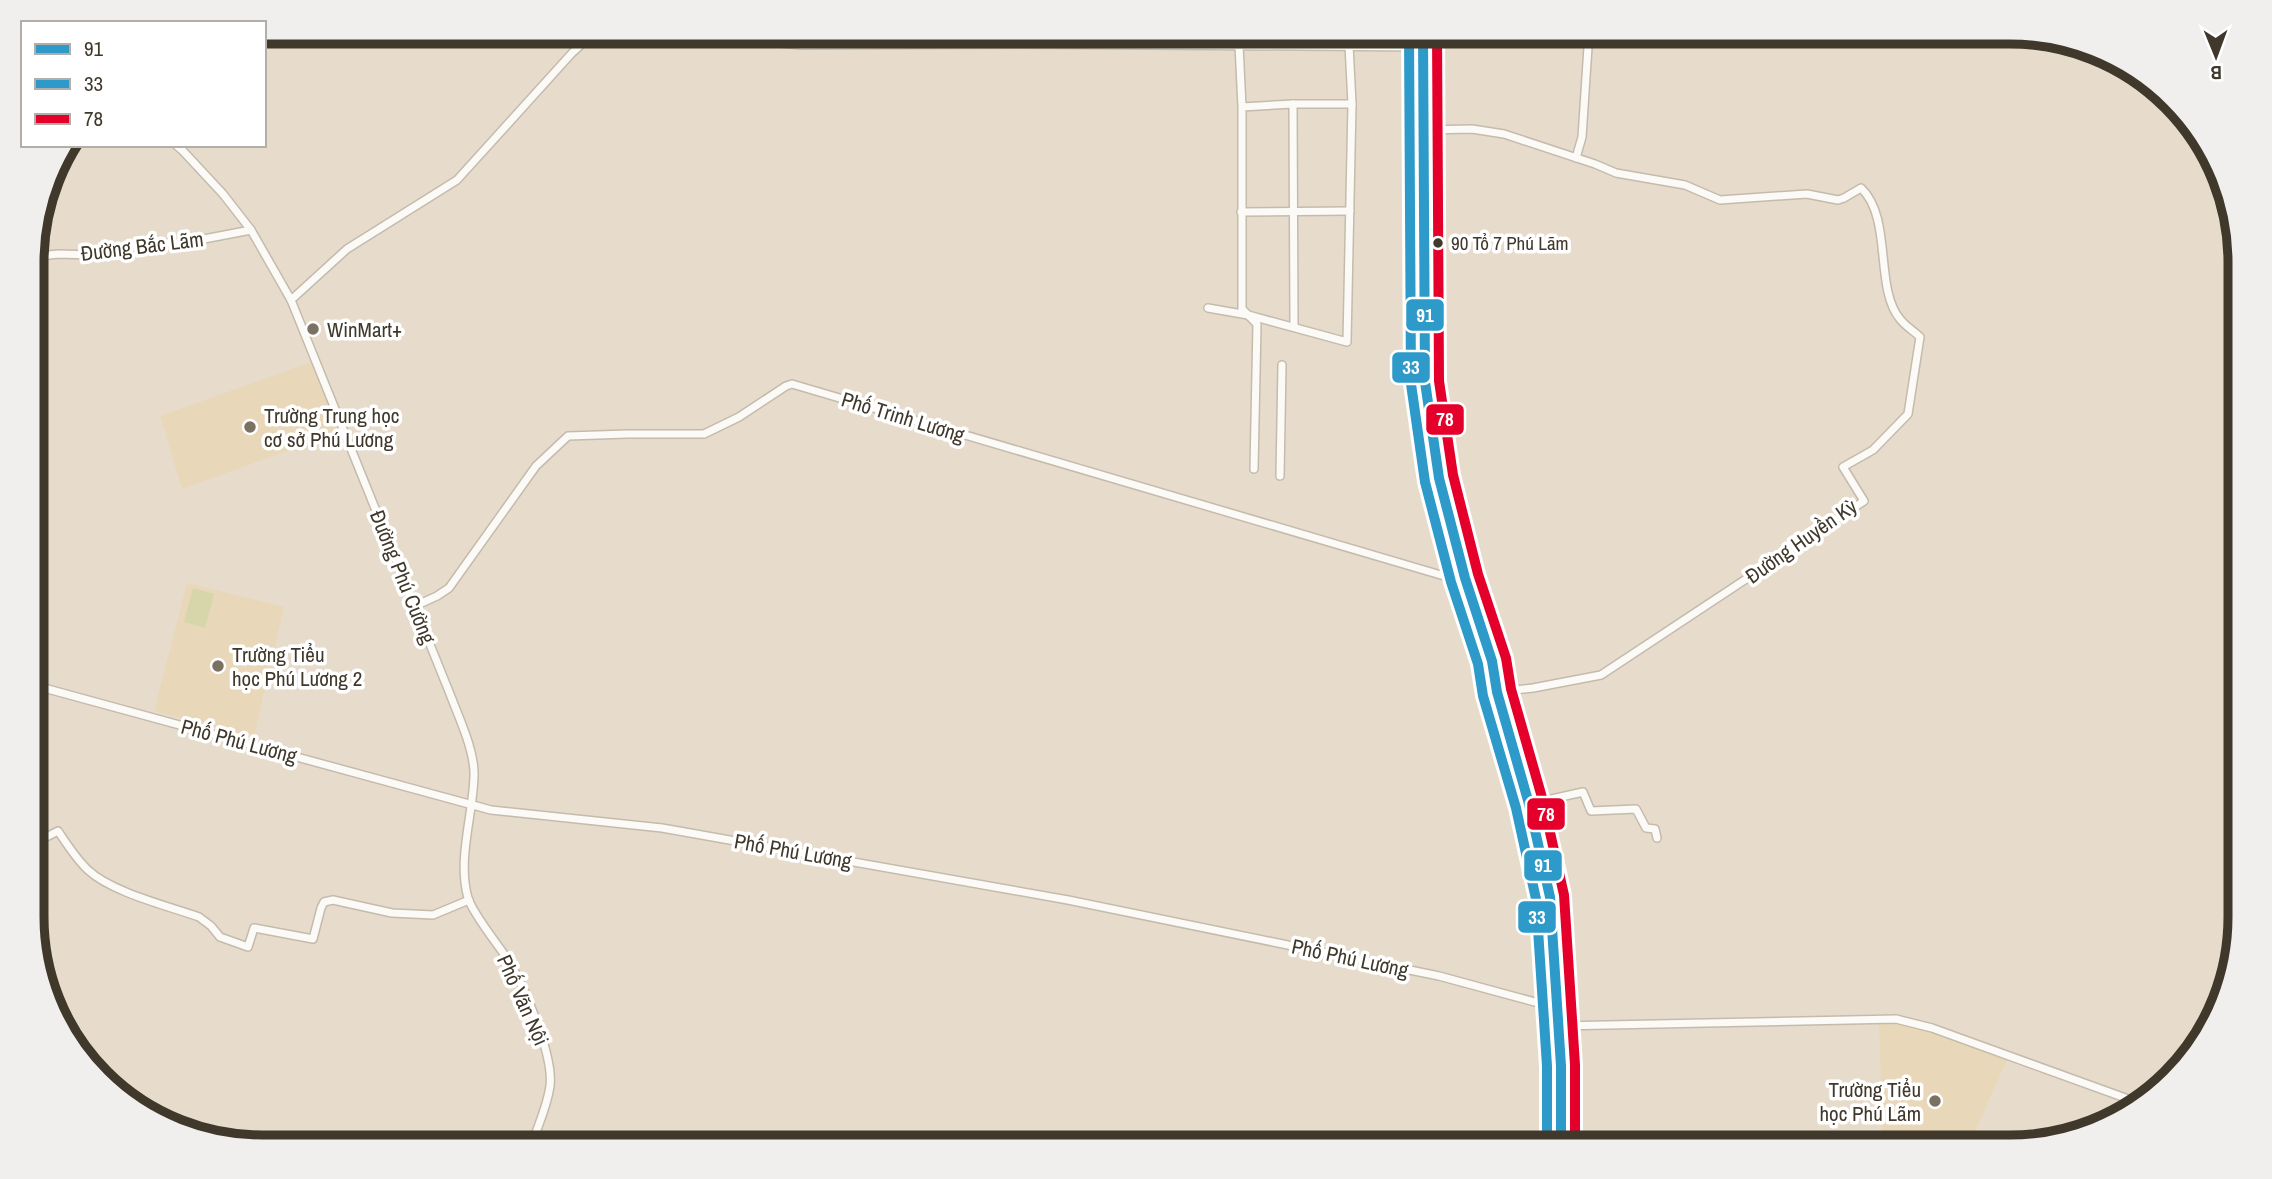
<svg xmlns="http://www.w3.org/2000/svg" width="2272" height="1179" font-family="'Archivo Narrow',sans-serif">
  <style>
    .built { fill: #e9d7b9 }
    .green { fill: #d6d6aa }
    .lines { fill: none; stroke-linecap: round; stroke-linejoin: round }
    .street-casing { stroke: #c4bbad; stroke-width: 10 }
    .highway-casing { stroke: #c4bbad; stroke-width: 18 }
    .street { stroke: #fbfaf7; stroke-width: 7 }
    .highway { stroke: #fbfaf7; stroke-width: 14 }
    .bus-1-casing { stroke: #fff; stroke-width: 16 }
    .bus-2-casing { stroke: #fff; stroke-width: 16 }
    .bus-3-casing { stroke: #fff; stroke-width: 16 }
    .bus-1 { stroke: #2d9aca; stroke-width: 10 }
    .bus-2 { stroke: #2d9aca; stroke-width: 10 }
    .bus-3 { stroke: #e4002b; stroke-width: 10 }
    .bus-dot { fill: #3f382b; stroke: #fff; stroke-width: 2.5 }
    .poi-dot { fill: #7a7163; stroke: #fff; stroke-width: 2.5 }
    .labels { text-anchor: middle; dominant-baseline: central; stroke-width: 7; stroke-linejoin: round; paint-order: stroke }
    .bus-label { font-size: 19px; fill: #3f382b; stroke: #fff; text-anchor: start }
    .street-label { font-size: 21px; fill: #3f382b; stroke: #fff }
    .poi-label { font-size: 21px; fill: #3f382b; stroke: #fff; text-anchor: start }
    .rim { fill: none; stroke: #3f382b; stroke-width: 9 }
    .line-badge { stroke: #fff; stroke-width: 2.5 }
    .badge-label { font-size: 19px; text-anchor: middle; font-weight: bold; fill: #fff }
  </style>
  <rect width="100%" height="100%" fill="#e7dccb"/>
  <g class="built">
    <polygon points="311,362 341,437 297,453 295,448 182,489 160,416"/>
    <polygon points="187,583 284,607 254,737 154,711"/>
    <polygon points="1879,1024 1904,1025 1920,1027 2007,1060 1968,1147 1883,1147"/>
    <polygon points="1325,1133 1519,1147 1323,1147"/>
  </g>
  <polygon class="green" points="193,588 214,594 205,628 184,622"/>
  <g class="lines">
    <g class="street-casing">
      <g id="street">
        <polyline points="668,32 801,45 1020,44 1423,47"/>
        <polyline points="1239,45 1242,107 1242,309 1248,315 1347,342 1352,104 1293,104 1242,107"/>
        <polyline points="1349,45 1352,104"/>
        <polyline points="1293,104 1294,327"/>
        <path d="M1424,130L1472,129L1504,134L1595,164L1616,173L1685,185L1720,200L1807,194L1838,200L1844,198L1861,188C1893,218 1874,288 1900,319C1905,326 1914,331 1920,337L1908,414L1873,450L1843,467L1864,501L1601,675L1533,688L1497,692"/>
        <path d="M176,145L183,151L223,194L251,230L291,300L450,694C459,718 475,751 474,776C473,816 457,859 468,898C473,914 496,942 506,957C523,982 554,1056 550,1086C547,1108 537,1127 531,1147"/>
        <polyline points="1576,158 1582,137 1589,32"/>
        <polyline points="1241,212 1350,211"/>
        <polyline points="32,257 58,254 91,255 155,243 183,243 251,230"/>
        <polyline points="291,300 347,249 457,180 572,53 595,32"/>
        <polyline points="1208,308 1248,315 1257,324 1254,469"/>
        <polyline points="1280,476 1282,365"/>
        <polyline points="415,606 437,596 449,588 536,466 568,436 627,434 704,434 739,417 786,386 792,384 1451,578 1465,578"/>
        <polyline points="33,685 491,810 662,828 1068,900 1439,976 1557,1008"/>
        <polyline points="1529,804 1583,792 1591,811 1636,809 1646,828 1655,829 1657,838"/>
        <path d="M33,844L58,831C67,844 76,859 88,870C111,892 168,906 199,917L211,926L220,937L248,947L254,928L313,939L321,908L324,902L333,900L392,913L433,915L469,900"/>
        <polyline points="1558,1026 1896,1019 1932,1028 2142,1104"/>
      </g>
    </g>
    <g class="highway-casing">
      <polyline id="highway" points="1423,32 1425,382 1439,478 1465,578 1492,661 1497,692 1525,795 1529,804 1550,897 1561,1066 1561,1147"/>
    </g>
    <use href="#street" class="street"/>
    <use href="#highway" class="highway"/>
    <g class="bus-1-casing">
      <polyline id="bus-1" points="1423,32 1425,382 1439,478 1465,578 1492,661 1497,692 1529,804 1550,897 1561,1066 1561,1147"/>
    </g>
    <g class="bus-2-casing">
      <polyline id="bus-2" points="1409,32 1411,384 1425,482 1451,582 1478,664 1483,696 1516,808 1536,899 1547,1066 1547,1147"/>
    </g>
    <g class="bus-3-casing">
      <polyline id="bus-3" points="1437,32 1439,381 1453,475 1478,574 1506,658 1511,689 1543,801 1564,895 1575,1065 1575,1147"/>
    </g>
    <use href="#bus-1" class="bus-1"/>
    <use href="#bus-2" class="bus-2"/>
    <use href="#bus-3" class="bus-3"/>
  </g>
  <circle class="bus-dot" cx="1438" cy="243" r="6"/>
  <g class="poi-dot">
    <circle cx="313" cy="329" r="7"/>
    <circle cx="250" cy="427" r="7"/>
    <circle cx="218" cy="666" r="7"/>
    <circle cx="1935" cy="1101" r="7"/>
  </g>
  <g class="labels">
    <g class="bus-label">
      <text x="1451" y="243">90 Tổ 7 Phú Lãm</text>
    </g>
    <g class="street-label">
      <text transform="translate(142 246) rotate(-7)">Đường Bắc Lãm</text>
      <text transform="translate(903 417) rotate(17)">Phố Trinh Lương</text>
      <text transform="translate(1801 541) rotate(-35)">Đường Huyền Kỳ</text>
      <text transform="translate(403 577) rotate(68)">Đường Phú Cường</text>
      <text transform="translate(239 741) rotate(15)">Phố Phú Lương</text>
      <text transform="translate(793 851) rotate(10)">Phố Phú Lương</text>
      <text transform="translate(1350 958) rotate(12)">Phố Phú Lương</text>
      <text transform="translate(523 1000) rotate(66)">Phố Văn Nội</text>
    </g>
    <g class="poi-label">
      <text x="327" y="329">WinMart+</text>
      <text x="264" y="415">Trường Trung học<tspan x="264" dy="24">cơ sở Phú Lương</tspan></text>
      <text x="232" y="654">Trường Tiểu<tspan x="232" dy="24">học Phú Lương 2</tspan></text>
      <text x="1921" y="1089" text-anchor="end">Trường Tiểu<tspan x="1921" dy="24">học Phú Lãm</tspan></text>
    </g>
  </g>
  <path d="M0 0H2272V1179H0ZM262 44H2010A218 218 0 0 1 2228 262V917A218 218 0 0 1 2010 1135H262A218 218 0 0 1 44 917V262A218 218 0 0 1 262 44Z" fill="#f0efee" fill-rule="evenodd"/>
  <path class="rim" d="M262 44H2010A218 218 0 0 1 2228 262V917A218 218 0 0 1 2010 1135H262A218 218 0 0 1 44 917V262A218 218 0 0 1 262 44Z"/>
  <g class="line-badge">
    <rect x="1405" y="298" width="40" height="34" rx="7" fill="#2d9aca"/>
    <rect x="1391" y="351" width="40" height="33" rx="7" fill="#2d9aca"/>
    <rect x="1425" y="403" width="40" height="33" rx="7" fill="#e4002b"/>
    <rect x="1526" y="797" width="40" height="34" rx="7" fill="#e4002b"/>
    <rect x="1523" y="849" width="40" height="33" rx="7" fill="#2d9aca"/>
    <rect x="1517" y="900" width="40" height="34" rx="7" fill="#2d9aca"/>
  </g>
  <g class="badge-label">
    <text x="1425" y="322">91</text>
    <text x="1411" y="374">33</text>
    <text x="1445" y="426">78</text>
    <text x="1546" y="821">78</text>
    <text x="1543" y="872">91</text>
    <text x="1537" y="924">33</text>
  </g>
  <rect x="21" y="21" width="245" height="126" fill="#ffffff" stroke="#b2afaa" stroke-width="2"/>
  <rect x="35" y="44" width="35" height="10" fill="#2d9aca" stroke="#b2afaa" stroke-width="2"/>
  <text x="84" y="56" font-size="21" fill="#3f382b">91</text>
  <rect x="35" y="79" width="35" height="10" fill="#2d9aca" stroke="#b2afaa" stroke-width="2"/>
  <text x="84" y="91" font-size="21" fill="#3f382b">33</text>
  <rect x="35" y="114" width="35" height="10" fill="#e4002b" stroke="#b2afaa" stroke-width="2"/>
  <text x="84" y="126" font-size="21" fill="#3f382b">78</text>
  <g transform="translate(2216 56) rotate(179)" stroke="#ffffff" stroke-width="5" paint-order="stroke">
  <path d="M0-5L12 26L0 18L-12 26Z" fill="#3f382b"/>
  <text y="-10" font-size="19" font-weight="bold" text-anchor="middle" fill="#3f382b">B</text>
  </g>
</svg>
